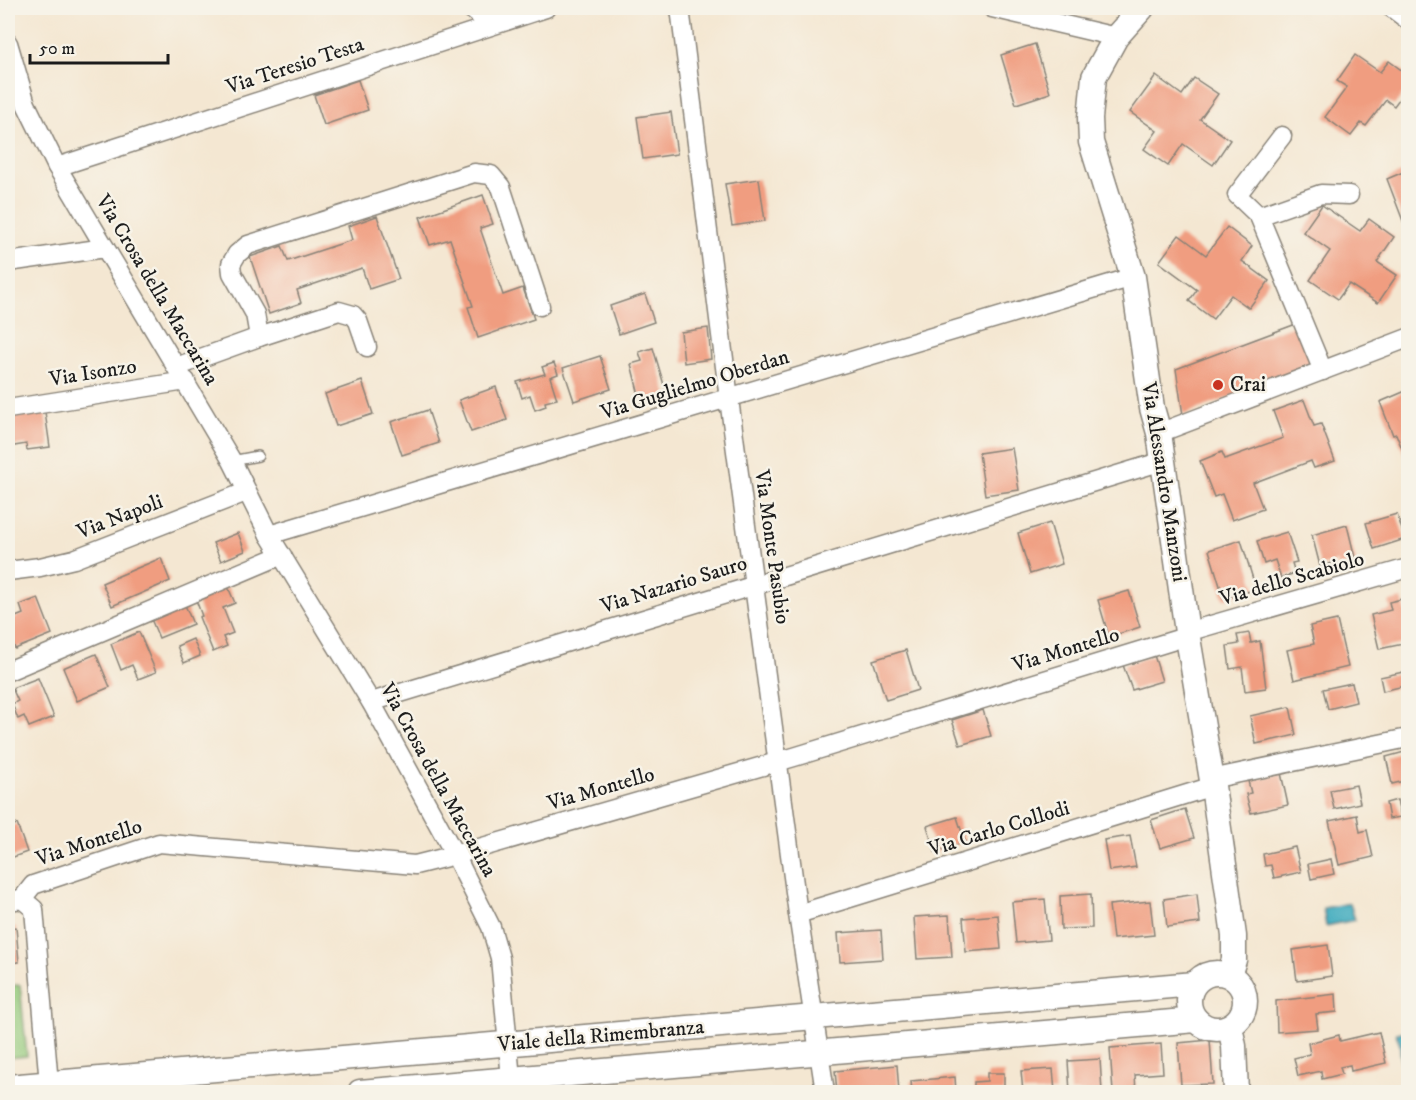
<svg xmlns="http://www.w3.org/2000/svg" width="1416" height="1100" font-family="'IM FELL DW Pica',serif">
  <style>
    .green { fill: #93c97a; stroke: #58724b; stroke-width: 1.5 }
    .water { fill: #3eaabe; stroke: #2d636d; stroke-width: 1.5 }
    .building { fill: #f09d80 }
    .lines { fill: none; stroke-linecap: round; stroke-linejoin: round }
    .lane-casing { stroke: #888277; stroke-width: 12 }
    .street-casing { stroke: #888277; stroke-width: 21 }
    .secondary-casing { stroke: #888277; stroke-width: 27 }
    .lane { stroke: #fff; stroke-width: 9 }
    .street { stroke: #fff; stroke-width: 18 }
    .secondary { stroke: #fff; stroke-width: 24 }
    .poi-dot { fill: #c8321e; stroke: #f7f3e8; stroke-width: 2 }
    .labels { text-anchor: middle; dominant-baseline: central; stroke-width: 5; stroke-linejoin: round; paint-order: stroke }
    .street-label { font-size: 21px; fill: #1c1c1c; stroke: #f7f3e8 }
    .poi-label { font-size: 21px; fill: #1c1c1c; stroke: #f7f3e8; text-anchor: start }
  </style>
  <rect width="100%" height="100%" fill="#f7f3e8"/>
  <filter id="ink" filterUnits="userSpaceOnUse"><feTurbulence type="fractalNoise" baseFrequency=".0167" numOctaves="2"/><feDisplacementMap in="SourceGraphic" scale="12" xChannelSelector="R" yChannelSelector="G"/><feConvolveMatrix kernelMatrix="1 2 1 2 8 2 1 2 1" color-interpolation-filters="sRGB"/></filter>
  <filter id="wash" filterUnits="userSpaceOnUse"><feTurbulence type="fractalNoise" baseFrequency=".008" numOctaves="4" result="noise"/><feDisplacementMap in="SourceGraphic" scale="24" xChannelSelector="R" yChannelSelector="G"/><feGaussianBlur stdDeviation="1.35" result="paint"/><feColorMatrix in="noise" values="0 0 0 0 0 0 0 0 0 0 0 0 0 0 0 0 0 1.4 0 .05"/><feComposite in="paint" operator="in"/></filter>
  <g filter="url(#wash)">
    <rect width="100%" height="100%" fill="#f4e7d2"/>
    <polygon class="green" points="20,985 27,1056 8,1058 8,986"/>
    <g class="water">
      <polygon points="1350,903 1355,920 1326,926 1323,908"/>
      <polygon points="1408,1031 1408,1060 1401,1062 1400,1045 1396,1033"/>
    </g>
    <g id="blocks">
      <g class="building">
        <polygon points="1035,44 1050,93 1016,104 1001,55"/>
        <polygon points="1355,55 1380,72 1389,61 1408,75 1408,87 1394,106 1386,100 1366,126 1361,123 1351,136 1325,117 1347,87 1337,81"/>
        <polygon points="1156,76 1182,95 1194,78 1218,94 1200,119 1230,140 1213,165 1183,144 1168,166 1144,149 1157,131 1130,112"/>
        <polygon points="358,80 368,110 324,125 314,95"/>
        <polygon points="671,112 677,154 643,159 637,117"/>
        <polygon points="1408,170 1408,234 1387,179"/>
        <polygon points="759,179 765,221 732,226 725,184"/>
        <polygon points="483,195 493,224 480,228 503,295 523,288 534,319 478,338 468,307 473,306 450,239 430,245 420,217"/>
        <polygon points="1322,205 1360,231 1369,219 1394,237 1377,262 1397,275 1378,303 1349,284 1338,299 1310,280 1330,251 1303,232"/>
        <polygon points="377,216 399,279 369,289 362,268 297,290 301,303 269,314 250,257 282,246 288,261 352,240 348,226"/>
        <polygon points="1227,227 1252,246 1242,261 1269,281 1249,308 1231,295 1213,319 1189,301 1197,290 1159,262 1179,235 1206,255"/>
        <polygon points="645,294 654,322 619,334 610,306"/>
        <polygon points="1296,324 1313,366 1183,415 1176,369"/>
        <polygon points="708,328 711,359 684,363 681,332"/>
        <polygon points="653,348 667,395 641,403 631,364 642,361 639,352"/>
        <polygon points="600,356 611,389 574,401 563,368"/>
        <polygon points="554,363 558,374 550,377 557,399 545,402 546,406 535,410 530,395 522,398 517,382 545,374 542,367"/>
        <polygon points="362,381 373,414 336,426 325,394"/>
        <polygon points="496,387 507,420 471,432 459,400"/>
        <polygon points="1408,390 1408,463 1396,434 1393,435 1380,402"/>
        <polygon points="1304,400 1314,426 1321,424 1335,461 1314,468 1311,461 1253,483 1263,509 1232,520 1222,494 1214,497 1200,461 1222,452 1225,459 1283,438 1273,411"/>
        <polygon points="428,410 439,443 402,455 391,422"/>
        <polygon points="45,412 50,447 27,450 26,444 8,447 8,417"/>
        <polygon points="1012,448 1019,490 985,495 979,453"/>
        <polygon points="1397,514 1405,539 1374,549 1366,523"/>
        <polygon points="1050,523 1062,564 1030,574 1018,533"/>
        <polygon points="1347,525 1356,562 1338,567 1337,562 1320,566 1312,535"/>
        <polygon points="1287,532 1297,562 1292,563 1295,573 1281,578 1275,560 1264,564 1257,541"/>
        <polygon points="238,533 245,551 221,561 213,543"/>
        <polygon points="1241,540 1256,589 1224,599 1209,550"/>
        <polygon points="161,558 170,581 112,606 102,583"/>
        <polygon points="228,587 235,603 223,608 233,633 223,637 227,646 213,652 199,617 202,616 196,600"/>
        <polygon points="1129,591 1140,627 1109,637 1098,600"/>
        <polygon points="38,598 52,634 15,649 8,629 8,620 23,614 20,605"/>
        <polygon points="1402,599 1407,615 1408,615 1408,643 1379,649 1371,615 1391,610 1389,602"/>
        <polygon points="185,605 193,624 159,638 151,619"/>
        <polygon points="1337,620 1348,667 1294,680 1287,650 1314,644 1310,626"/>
        <polygon points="139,632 156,672 138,679 132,665 121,670 111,644"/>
        <polygon points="1249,633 1251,643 1260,641 1266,688 1245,691 1242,667 1230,669 1227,646 1239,644 1237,635"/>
        <polygon points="193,639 200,656 184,663 177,646"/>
        <polygon points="906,650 918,690 886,700 873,660"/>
        <polygon points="96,654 110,687 77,701 63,668"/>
        <polygon points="1154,655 1162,681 1132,690 1123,665"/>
        <polygon points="1408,671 1408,685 1383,691 1380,677"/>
        <polygon points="38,678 54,717 29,727 24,716 18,719 12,704 18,701 12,688"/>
        <polygon points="1352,683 1356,702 1328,709 1323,689"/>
        <polygon points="1290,707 1296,735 1256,744 1250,716"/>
        <polygon points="983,710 991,736 960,745 952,720"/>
        <polygon points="1408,751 1408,780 1392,784 1386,757"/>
        <polygon points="1281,773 1288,805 1251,813 1246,794 1251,793 1248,781"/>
        <polygon points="1356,785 1360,803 1334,809 1330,790"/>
        <polygon points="1397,800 1401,817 1389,819 1386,803"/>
        <polygon points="1185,809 1194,838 1160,848 1151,820"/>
        <polygon points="1357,815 1360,832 1367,830 1373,857 1339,865 1329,821"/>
        <polygon points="957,817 965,842 935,852 927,826"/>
        <polygon points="17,824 27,852 8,859 8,827"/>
        <polygon points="1130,836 1136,867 1109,871 1104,840"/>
        <polygon points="1295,847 1301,872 1274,878 1271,865 1265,866 1263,854"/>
        <polygon points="1331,859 1334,874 1311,879 1308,864"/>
        <polygon points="1091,894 1092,928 1061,929 1060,896"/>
        <polygon points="1197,894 1200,923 1167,927 1164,899"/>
        <polygon points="1408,898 1408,919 1403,899"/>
        <polygon points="1045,899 1049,940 1016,943 1012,902"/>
        <polygon points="1150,901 1154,935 1113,939 1109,905"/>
        <polygon points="949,915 952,957 917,959 914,917"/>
        <polygon points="998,915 1001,949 966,952 963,918"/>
        <polygon points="16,927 19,962 8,963 8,928"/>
        <polygon points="881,930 883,959 840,962 838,933"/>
        <polygon points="1328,945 1332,976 1297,981 1293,950"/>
        <polygon points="1336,994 1337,1012 1316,1014 1318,1029 1277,1032 1276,1001"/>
        <polygon points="1379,1032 1386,1063 1351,1071 1350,1065 1340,1067 1342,1074 1322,1079 1321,1071 1298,1076 1294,1058 1310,1054 1308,1043 1339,1035 1340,1041"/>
        <polygon points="1210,1040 1213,1084 1181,1085 1178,1043"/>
        <polygon points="1161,1044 1163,1073 1135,1075 1136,1092 1113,1092 1110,1048"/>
        <polygon points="1100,1059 1102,1092 1070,1092 1068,1061"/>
        <polygon points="897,1065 899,1092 837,1092 835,1071"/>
        <polygon points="1053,1069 1055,1092 1023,1092 1021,1071"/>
        <polygon points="987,1073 1004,1073 1004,1092 974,1092 974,1082 987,1081"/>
        <polygon points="955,1077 956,1092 912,1092 911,1081"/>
      </g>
    </g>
  </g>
  <g filter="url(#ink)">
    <use href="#blocks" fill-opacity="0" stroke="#888277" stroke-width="1.5"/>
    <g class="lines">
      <g class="lane-casing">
        <polyline id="lane" points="232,461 258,456"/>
      </g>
      <g class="street-casing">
        <g id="street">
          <polyline points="470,8 483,18 503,11"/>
          <polyline points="680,8 729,399 798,914 825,1092"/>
          <polyline points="992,8 1116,37"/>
          <polyline points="1392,8 1408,20"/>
          <polyline points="8,43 26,104 57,167 232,461 269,535 371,702 455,855 491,927 500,958 511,1079"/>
          <polyline points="1282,136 1237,195 1259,216 1323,371"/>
          <polyline points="57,167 546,8"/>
          <polyline points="1259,216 1321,194 1349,195"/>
          <polyline points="8,262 105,248"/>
          <polyline points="259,337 255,314 232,273 231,264 237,254 248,245 474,173 491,175 501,187 540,306"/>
          <polyline points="176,367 259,337 339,311 353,315 358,321 367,347"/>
          <polyline points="8,409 186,381"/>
          <polyline points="1159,433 1408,338"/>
          <polyline points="269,535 1133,277"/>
          <polyline points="8,571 40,567 74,559 246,492"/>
          <polyline points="1187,632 1408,568"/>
          <polyline points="8,671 282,555"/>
          <polyline points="371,702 1163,461"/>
          <polyline points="1211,779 1408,738"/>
          <polyline points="22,899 33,885 159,843 415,865 455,855 794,757 1188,636"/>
          <polyline points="8,901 22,899 34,909 49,1084"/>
          <polyline points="798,914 1213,786"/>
        </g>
      </g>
      <g class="secondary-casing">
        <g id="secondary">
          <polyline points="1142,8 1116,37 1094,77 1090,118 1091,142 1133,277 1152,408 1159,433 1187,632 1213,786 1234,936 1234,960 1229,975"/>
          <circle cx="1217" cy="1001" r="28"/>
          <polyline points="1230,1027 1234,1046 1236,1092"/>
          <polyline points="8,1087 1194,984"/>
          <polyline points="360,1092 1196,1020"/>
        </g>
      </g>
      <use href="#lane" class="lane"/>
      <use href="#street" class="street"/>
      <use href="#secondary" class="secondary"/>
    </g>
  </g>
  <circle class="poi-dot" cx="1218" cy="385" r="6"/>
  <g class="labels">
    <g class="street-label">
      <text transform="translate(295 66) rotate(-18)">Via Teresio Testa</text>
      <text transform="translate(157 290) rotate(59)">Via Crosa della Maccarina</text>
      <text transform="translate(93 373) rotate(-9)">Via Isonzo</text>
      <text transform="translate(695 385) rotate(-17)">Via Guglielmo Oberdan</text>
      <text transform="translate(1164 482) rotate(81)">Via Alessandro Manzoni</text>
      <text transform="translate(120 517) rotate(-21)">Via Napoli</text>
      <text transform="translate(772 547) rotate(82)">Via Monte Pasubio</text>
      <text transform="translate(1292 579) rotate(-16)">Via dello Scabiolo</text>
      <text transform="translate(674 585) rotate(-17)">Via Nazario Sauro</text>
      <text transform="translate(1066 650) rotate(-17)">Via Montello</text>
      <text transform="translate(438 780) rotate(61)">Via Crosa della Maccarina</text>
      <text transform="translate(601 789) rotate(-16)">Via Montello</text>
      <text transform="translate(999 829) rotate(-17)">Via Carlo Collodi</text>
      <text transform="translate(89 843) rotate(-18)">Via Montello</text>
      <text transform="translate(601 1036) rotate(-5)">Viale della Rimembranza</text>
    </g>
    <g class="poi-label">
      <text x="1230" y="385">Crai</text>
    </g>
  </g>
  <rect width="1416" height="1100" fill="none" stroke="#f7f3e8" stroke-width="30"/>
  <path d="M30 54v9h138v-9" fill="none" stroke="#1c1c1c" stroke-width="3"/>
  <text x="39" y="54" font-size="18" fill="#1c1c1c" stroke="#f7f3e8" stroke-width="4.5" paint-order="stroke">50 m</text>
</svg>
